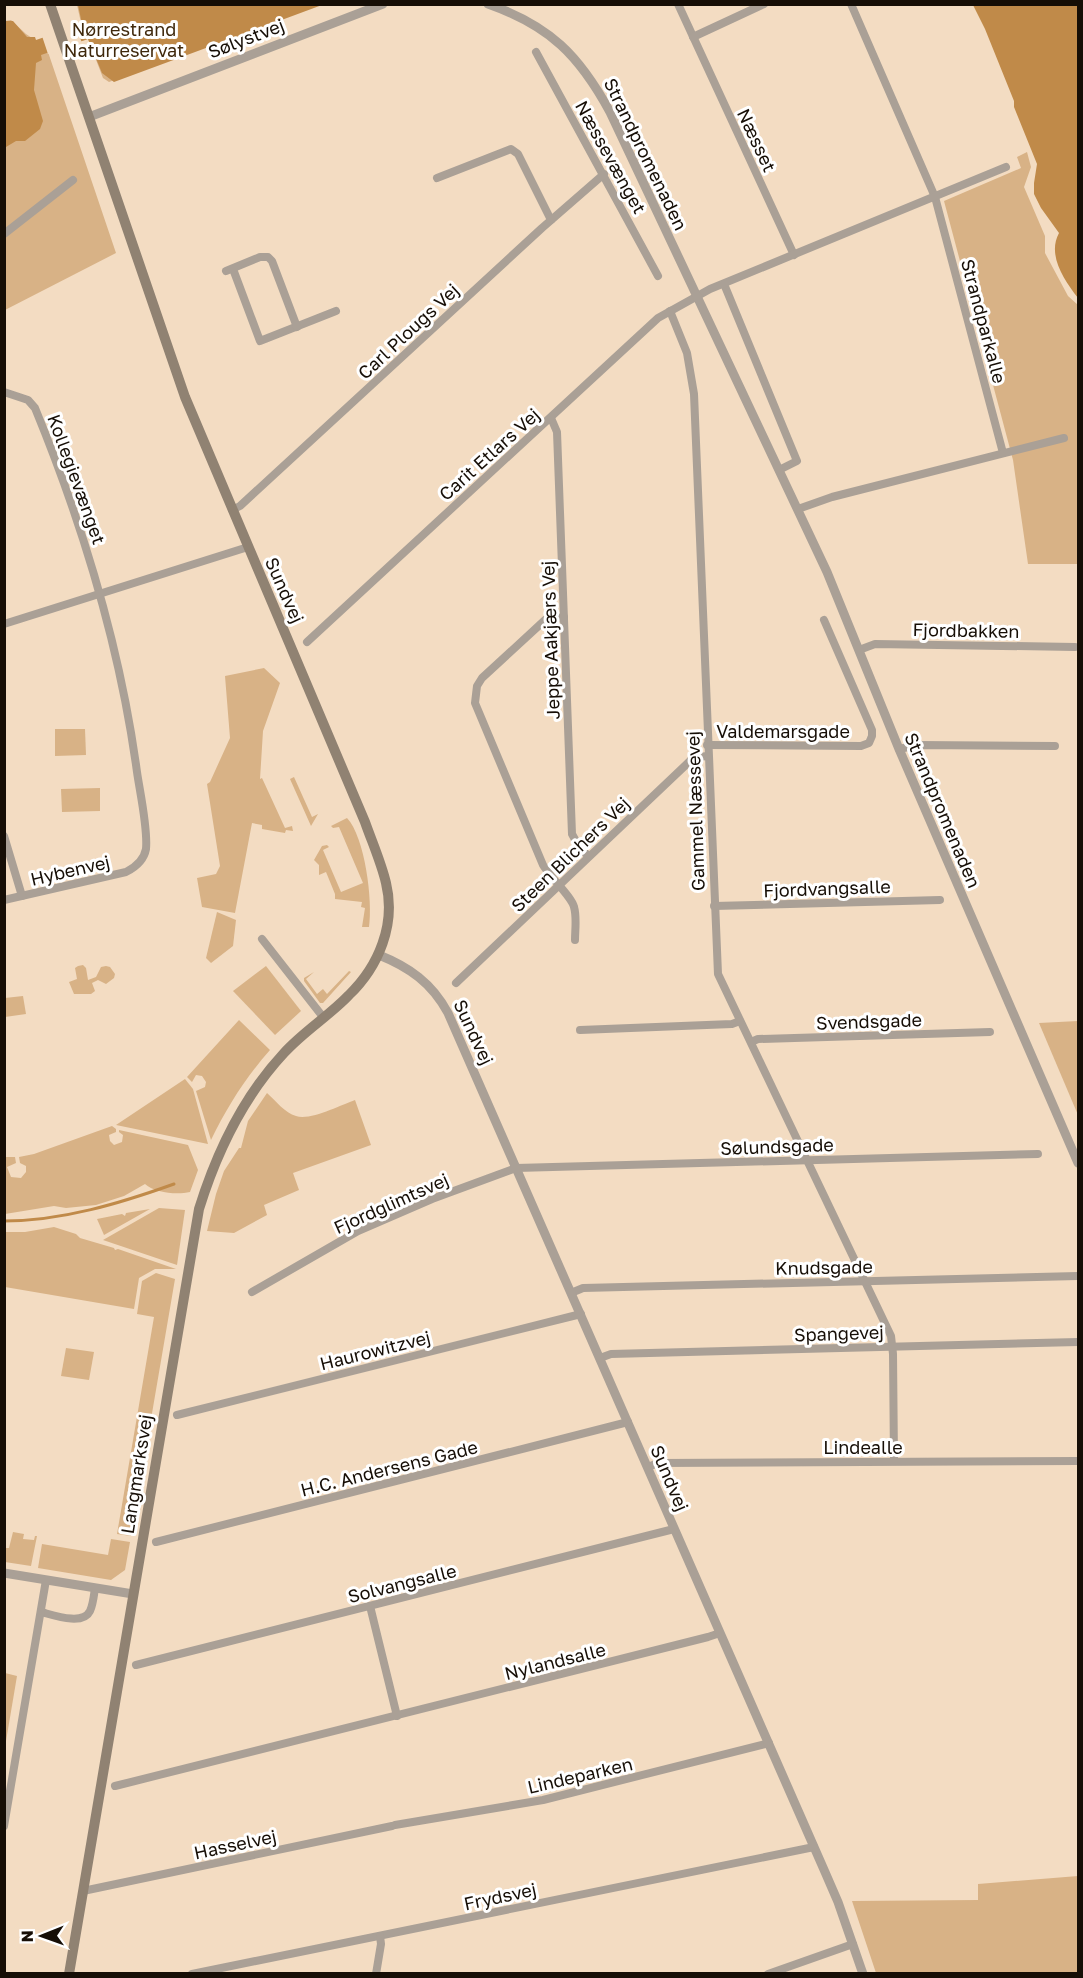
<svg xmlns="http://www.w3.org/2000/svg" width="1083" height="1978" font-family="'Golos Text',sans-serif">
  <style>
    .green { fill: #d8b286 }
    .water { fill: #c08a49 }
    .pier { fill: #f3dcc2 }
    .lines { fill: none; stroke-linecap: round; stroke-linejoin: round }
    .stream { stroke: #c08a49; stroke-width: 3 }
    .minor { stroke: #aaa096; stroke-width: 8 }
    .tertiary { stroke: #aaa096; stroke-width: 9 }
    .secondary { stroke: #908272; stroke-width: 10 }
    .labels { text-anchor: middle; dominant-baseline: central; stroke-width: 6; stroke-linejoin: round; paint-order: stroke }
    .park-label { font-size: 18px; fill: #3f280c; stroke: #fff }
    .street-label { font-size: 18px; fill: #160e06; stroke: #fff }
  </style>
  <rect width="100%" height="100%" fill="#f3dcc2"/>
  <g class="green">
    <polygon points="77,5 319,5 109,82 103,78 88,39 48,52 116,253 5,310 5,21 11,20 26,34 38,42 82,27"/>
    <polygon points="1027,152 1031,167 1024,187 1045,236 1045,253 1068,296 1078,305 1078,564 1028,564 1013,460 944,201 1021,168 1017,157"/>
    <polygon points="264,668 280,683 263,731 260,779 262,778 285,828 292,826 293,831 286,830 285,833 262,829 262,825 252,823 235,913 202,907 197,878 216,874 220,866 207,784 210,782 230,738 225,676"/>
    <polygon points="55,729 85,729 86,755 55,756"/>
    <polygon points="294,777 312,817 318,814 311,826 290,779"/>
    <polygon points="100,788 100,811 62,812 61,789"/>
    <path d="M347,818C365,837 373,901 369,927H362L365,908L361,907L362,902L335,899V894L326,872L319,875V865L314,860L322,846L327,845L329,847L323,850L341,892L363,883L339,827L333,828L331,826Z"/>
    <polygon points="217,912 236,920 233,946 211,963 206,958"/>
    <polygon points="83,965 86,968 88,980 96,977 101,967 106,966 110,967 115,974 114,978 106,984 98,980 92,983 95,991 91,994 74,994 69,982 77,979 75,968 78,966"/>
    <polygon points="266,966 301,1011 275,1035 233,991"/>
    <polygon points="349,971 351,972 323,1003 320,1003 304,981 304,978 314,972 306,979 317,994 323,989 327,994"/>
    <polygon points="23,996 26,1014 5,1017 5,998"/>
    <path d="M239,1020L270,1050C246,1077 227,1107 211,1140L196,1091L205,1087L206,1082L202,1076L196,1075L192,1082L187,1077Z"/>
    <polygon points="1078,1021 1078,1115 1039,1023"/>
    <polygon points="185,1079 193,1089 208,1144 116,1125"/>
    <path d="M267,1093C276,1101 285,1113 296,1116C310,1121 341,1105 355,1100L371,1145L293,1173L299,1190L264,1205L267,1215L234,1233L207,1231L216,1194L224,1171L239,1148H241L248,1121Z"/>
    <path d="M112,1126L116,1129V1132L109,1135L110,1141L114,1145L122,1142L123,1135L119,1132V1130L188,1145L198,1170L190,1192C177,1195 155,1193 145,1184L124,1196L96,1205L66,1208L54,1206L5,1214V1157H15L16,1163L7,1167L11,1177L21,1178L26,1172V1166L20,1163L19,1157L34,1154Z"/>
    <polygon points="159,1208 185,1210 177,1265 103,1240"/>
    <polygon points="150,1209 104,1235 97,1219 122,1214 125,1216 126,1213"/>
    <polygon points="54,1227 76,1234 80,1238 114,1248 115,1250 118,1249 176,1269 155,1269 139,1278 134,1309 5,1287 5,1232 25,1232"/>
    <polygon points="156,1273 175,1279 131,1536 117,1534 154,1317 137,1314 142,1281"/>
    <polygon points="66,1348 94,1352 89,1380 61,1376"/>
    <polygon points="13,1532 24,1534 23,1539 34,1540 35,1536 37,1536 31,1566 5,1562 5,1548 9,1548"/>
    <polygon points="111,1539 130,1542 125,1570 111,1580 38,1568 42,1544 108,1555"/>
    <polygon points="5,1673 17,1676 5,1747 4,1673"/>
    <polygon points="1078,1876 1078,1973 876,1973 852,1901 978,1900 978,1884"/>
  </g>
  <g class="water">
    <polygon points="78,5 322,5 114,82 102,73 88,39 41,55 42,60 36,63 34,90 43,121 40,129 25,141 16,141 6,147 5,152 5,21 13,21 27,37 35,37 36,40 82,24"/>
    <path d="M973,5H1078V298C1064,280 1047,255 1059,233L1041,208L1034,194V183L1037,164L1014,107V101L985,29Z"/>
  </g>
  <polygon class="pier" points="75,24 82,43 48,54 42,36"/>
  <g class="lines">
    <path class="stream" d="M4,1221C62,1221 121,1203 174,1184"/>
    <g class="minor">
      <polyline points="678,4 794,255"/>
      <polyline points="851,4 935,197 1003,453"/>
      <polyline points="693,37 764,4"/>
      <polyline points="536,52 658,276"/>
      <polyline points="437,178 511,149 518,154 551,220"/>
      <polyline points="4,234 73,180"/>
      <polyline points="233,269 260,341 336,311"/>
      <polyline points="226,271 260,257 268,257 272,261 297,327"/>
      <polyline points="724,284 797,461 779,470"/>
      <polyline points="670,311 687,353 694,394 718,974 891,1336 893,1354 894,1461"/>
      <path d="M4,392L28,400L35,408C83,525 120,646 137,772C140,793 148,828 146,849C144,860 136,867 126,872L4,900"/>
      <polyline points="551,418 557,432 572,834 578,845 588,856"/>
      <polyline points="798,509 832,497 1064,438"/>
      <polyline points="232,510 240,506 542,228 604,174"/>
      <path d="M564,617L545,620L482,678L477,686L475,703L543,865C550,877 572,897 574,907C577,917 575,930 575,940"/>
      <polyline points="4,624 248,547"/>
      <polyline points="307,642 658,318 710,289 1006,167"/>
      <polyline points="859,650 875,644 1075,647"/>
      <polyline points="707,745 861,746 869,743 872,736 872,730 824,620"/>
      <polyline points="899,749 918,745 1055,746"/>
      <polyline points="4,836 22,896"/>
      <polyline points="714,906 940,900"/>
      <polyline points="262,939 323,1017"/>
      <polyline points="456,983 691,760 697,757 708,756"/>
      <polyline points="580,1030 732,1024 740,1021"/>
      <polyline points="751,1042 758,1039 990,1032"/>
      <polyline points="252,1292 358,1231 432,1199 516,1168 1038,1154"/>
      <polyline points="571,1293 583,1288 1078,1276"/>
      <polyline points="600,1358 611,1354 1078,1342"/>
      <polyline points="177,1415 581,1314"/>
      <polyline points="648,1467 658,1463 1078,1461"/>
      <polyline points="156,1542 628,1422"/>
      <polyline points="370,1606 397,1716"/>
      <path d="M41,1612C53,1615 83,1626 90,1611C93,1605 94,1595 95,1588"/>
      <polyline points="136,1665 674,1529"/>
      <polyline points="115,1786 708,1637 720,1633"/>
      <polyline points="395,1825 543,1800 769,1743"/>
      <polyline points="4,1826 46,1580"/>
      <polyline points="83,1891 392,1826"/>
      <polyline points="192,1974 814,1847"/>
      <polyline points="376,1974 381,1944 380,1936"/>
      <polyline points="768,1974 853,1944"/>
    </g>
    <g class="tertiary">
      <path d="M488,4C550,26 579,55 610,112L827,572L899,749L1078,1163"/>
      <polyline points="89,117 383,4"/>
      <path d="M379,955C409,967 432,983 448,1013L825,1872L838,1902L863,1974"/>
      <polyline points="4,1573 133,1594"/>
    </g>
    <path class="secondary" d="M50,4L185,397L365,822C372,842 381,862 386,883C396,924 379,966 349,995C329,1016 304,1031 284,1053C243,1097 217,1151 199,1209L69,1974"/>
  </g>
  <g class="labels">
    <g class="park-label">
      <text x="124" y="29">Nørrestrand<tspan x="124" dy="21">Naturreservat</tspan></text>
    </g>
    <g class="street-label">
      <text transform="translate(246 38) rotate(-21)">Sølystvej</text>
      <text transform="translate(757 140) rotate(65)">Næsset</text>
      <text transform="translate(646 154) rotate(64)">Strandpromenaden</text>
      <text transform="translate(611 157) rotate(61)">Næssevænget</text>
      <text transform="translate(984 321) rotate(75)">Strandparkalle</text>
      <text transform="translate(408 331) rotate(-43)">Carl Plougs Vej</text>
      <text transform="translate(489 454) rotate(-42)">Carit Etlars Vej</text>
      <text transform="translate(77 479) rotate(70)">Kollegievænget</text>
      <text transform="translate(285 590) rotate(66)">Sundvej</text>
      <text transform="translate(966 630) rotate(1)">Fjordbakken</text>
      <text transform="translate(550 640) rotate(-92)">Jeppe Aakjærs Vej</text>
      <text x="783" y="731">Valdemarsgade</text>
      <text transform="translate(943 810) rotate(67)">Strandpromenaden</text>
      <text transform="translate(695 811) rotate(-92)">Gammel Næssevej</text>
      <text transform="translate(570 854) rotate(-44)">Steen Blichers Vej</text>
      <text transform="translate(70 870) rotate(-13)">Hybenvej</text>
      <text transform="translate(827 888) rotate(-2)">Fjordvangsalle</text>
      <text transform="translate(869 1021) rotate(-2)">Svendsgade</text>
      <text transform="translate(474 1032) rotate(65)">Sundvej</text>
      <text transform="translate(777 1146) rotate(-2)">Sølundsgade</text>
      <text transform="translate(391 1203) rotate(-24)">Fjordglimtsvej</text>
      <text transform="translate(824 1267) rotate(-1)">Knudsgade</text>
      <text transform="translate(839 1333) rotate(-2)">Spangevej</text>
      <text transform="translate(375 1350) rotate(-14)">Haurowitzvej</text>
      <text x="863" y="1447">Lindealle</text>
      <text transform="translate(389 1468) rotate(-14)">H.C. Andersens Gade</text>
      <text transform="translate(136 1474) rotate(-81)">Langmarksvej</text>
      <text transform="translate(670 1478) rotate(67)">Sundvej</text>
      <text transform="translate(402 1583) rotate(-14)">Solvangsalle</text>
      <text transform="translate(555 1661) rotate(-14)">Nylandsalle</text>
      <text transform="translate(580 1775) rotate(-13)">Lindeparken</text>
      <text transform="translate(235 1844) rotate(-12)">Hasselvej</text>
      <text transform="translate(500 1896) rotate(-12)">Frydsvej</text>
    </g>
  </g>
  <rect width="1083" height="1978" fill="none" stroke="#160e06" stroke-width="12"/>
  <g transform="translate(42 1936) rotate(269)" stroke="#ffffff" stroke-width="4.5" paint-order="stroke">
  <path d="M0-4.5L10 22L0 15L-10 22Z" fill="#160e06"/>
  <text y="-9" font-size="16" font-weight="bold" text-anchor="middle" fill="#160e06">N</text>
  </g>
</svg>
